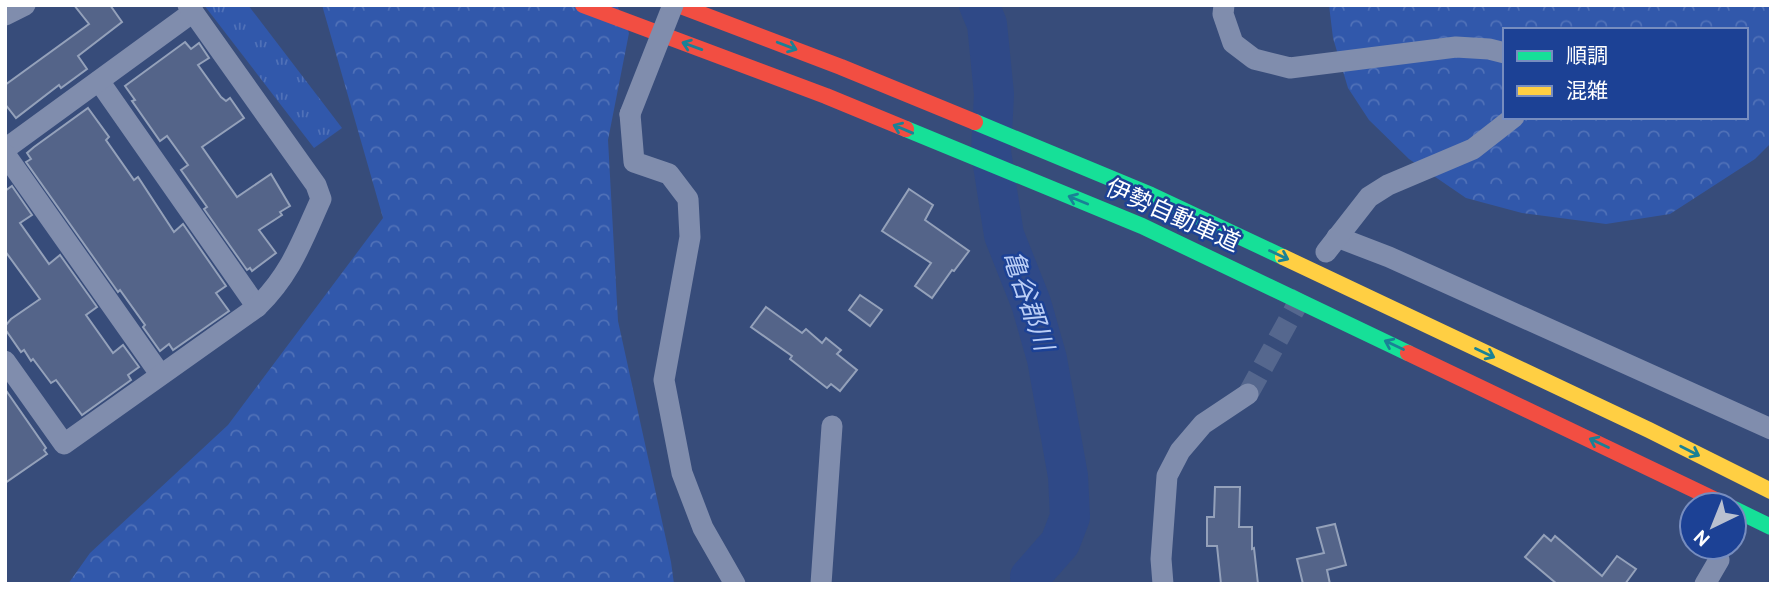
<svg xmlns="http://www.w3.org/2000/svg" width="1776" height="589" font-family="Overpass,'Noto Sans JP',sans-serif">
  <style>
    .forest { fill: url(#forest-crowns); fill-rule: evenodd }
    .park { fill: url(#park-tufts) }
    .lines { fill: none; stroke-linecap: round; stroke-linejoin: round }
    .river { stroke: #2f4987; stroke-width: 40 }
    .building { fill: #546489; stroke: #94a1ba; stroke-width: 2 }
    .street-tunnel { stroke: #55678e; stroke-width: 21; stroke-dasharray: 21 10; stroke-linecap: butt }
    .street { stroke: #808dad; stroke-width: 21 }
    .fast { stroke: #16e098; stroke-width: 16 }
    .slow { stroke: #ffcf43; stroke-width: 16 }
    .jam { stroke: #f24e42; stroke-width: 16 }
    .street-bridge { stroke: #808dad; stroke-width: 21 }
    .oneway { stroke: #1a8196 }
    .labels { text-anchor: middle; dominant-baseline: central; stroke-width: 5; stroke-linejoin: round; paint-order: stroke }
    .street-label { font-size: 24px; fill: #fff; stroke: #1c4195 }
    .water-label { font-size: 26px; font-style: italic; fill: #bbcef6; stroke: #1c4195 }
  </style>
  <defs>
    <pattern id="forest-crowns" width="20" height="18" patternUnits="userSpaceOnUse" patternTransform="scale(1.75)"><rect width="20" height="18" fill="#3158ab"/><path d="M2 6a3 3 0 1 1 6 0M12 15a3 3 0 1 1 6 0" fill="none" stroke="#5071b8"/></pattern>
    <pattern id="park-tufts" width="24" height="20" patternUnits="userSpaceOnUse" patternTransform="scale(1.75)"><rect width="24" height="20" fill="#3158ab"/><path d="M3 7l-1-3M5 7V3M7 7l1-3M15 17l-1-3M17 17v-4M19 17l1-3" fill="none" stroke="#5071b8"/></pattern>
  </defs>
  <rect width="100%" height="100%" fill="#374c7a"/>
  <g class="forest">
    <polygon points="322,5 617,5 629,33 608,140 618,321 671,562 674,584 68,584 90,553 228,425 383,218"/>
    <path d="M1329,5H1771V143L1755,159L1670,214L1606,224L1522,213L1466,198L1409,159L1369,120L1348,88L1333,38ZM1505,30H1746V117H1505Z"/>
  </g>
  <polygon class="park" points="204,5 248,5 342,128 314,148"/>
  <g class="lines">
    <polyline class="river" points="979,5 987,24 994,94 991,152 1004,235 1031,303 1047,359 1068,476 1070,517 1060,543 1030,577 1031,584"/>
  </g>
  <g class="building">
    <polygon points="74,5 110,5 122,22 78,56 87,69 61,88 59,85 16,118 5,104 5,85 89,24"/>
    <polygon points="185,42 191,49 199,43 209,58 198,65 221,97 226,101 230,98 244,118 202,147 237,197 271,174 290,206 280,212 282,215 259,230 276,253 252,271 250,268 247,270 204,209 207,207 181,170 188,165 167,136 160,141 132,101 135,100 125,86"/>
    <polygon points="88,108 109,137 106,140 134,180 138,177 174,232 183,224 226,286 216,293 229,311 173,350 169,344 160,351 143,327 145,325 120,290 118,292 26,162 31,159 27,153 34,147"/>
    <polygon points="12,186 32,215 20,223 49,264 60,255 97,307 86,315 113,353 123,345 139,367 128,375 131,380 82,415 56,380 51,383 33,359 31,361 24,350 21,352 5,329 5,326 11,319 40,299 5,251 5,191"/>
    <polygon points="909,189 933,205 925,220 969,251 954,271 952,270 932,298 915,286 931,263 882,231"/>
    <polygon points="860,295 882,310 870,326 849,310"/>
    <polygon points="766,307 802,333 806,329 822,343 826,338 841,350 837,354 857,370 840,391 831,384 827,388 790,359 792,356 751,327"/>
    <polygon points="5,389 46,448 44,450 47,454 5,483"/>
    <polygon points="1215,487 1240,487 1239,527 1252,527 1252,549 1254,548 1258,584 1221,584 1217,546 1207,546 1207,517 1214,517"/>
    <polygon points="1335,524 1346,565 1327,570 1330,584 1303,584 1297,559 1324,553 1317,528"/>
    <polygon points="1544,535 1551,541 1555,536 1602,576 1617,556 1636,569 1625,584 1557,584 1525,557"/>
  </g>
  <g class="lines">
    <polyline class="street-tunnel" points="1248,394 1303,294"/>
    <g class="street">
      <polyline points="1224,5 1223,14 1233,43 1254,59 1290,68 1456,47 1489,49 1505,53"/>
      <polyline points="5,15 25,5"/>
      <polyline points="99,81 257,307"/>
      <polyline points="630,114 634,162 669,174 688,199 690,237 664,380 682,473 703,528 735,584"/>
      <polyline points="5,149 193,12"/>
      <polyline points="5,154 160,374"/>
      <polyline points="1337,237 1389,257 1771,429"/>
      <polyline points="1326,252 1369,197 1388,185 1473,149 1514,117"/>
      <path d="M5,361L64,444L257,307C291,274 302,241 321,199L316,185L188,5"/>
      <polyline points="821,584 832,426"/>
      <polyline points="1163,584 1161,559 1167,476 1180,451 1203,424 1248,394"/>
      <polyline points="1705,584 1719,560"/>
    </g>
    <g class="fast">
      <polyline points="975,122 1151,195 1283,257"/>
      <polyline points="906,129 1142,226 1408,353"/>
      <polyline points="1734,509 1771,527"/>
    </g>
    <polyline class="slow" points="1283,257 1649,430 1771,491"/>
    <g class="jam">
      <polyline points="583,5 826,96 906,129"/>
      <polyline points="678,5 841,67 975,122"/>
      <polyline points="1408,353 1726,505"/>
    </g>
    <polyline class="street-bridge" points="630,114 673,5"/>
  </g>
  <defs><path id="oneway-shaft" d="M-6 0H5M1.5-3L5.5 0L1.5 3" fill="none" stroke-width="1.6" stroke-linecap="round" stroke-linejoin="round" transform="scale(1.75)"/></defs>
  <g class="oneway">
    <use href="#oneway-shaft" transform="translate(692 46) rotate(-160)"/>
    <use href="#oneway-shaft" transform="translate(787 46) rotate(21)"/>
    <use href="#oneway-shaft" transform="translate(903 129) rotate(-157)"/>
    <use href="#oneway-shaft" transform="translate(1078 200) rotate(-158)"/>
    <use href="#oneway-shaft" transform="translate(1279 255) rotate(25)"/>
    <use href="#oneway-shaft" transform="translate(1394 345) rotate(-155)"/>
    <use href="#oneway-shaft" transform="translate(1485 353) rotate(25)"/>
    <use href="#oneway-shaft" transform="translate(1599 443) rotate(-155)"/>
    <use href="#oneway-shaft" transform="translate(1690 451) rotate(27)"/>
  </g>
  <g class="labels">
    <g class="street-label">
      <text transform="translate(1172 217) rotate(24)">伊勢自動車道</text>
    </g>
    <g class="water-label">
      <text transform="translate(1026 301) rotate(71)">亀谷郡川</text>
    </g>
  </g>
  <rect width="1776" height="589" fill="none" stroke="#ffffff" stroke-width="14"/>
  <rect x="1503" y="28" width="245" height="91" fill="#1c4195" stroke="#778dbf" stroke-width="2"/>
  <rect x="1517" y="51" width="35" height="10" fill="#16e098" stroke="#778dbf" stroke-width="2"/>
  <text x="1566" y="63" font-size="21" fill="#ffffff">順調</text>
  <rect x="1517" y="86" width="35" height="10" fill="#ffcf43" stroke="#778dbf" stroke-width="2"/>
  <text x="1566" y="98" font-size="21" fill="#ffffff">混雑</text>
  <g transform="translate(1713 526) rotate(223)"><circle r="33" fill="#1c4195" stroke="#778dbf" stroke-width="2"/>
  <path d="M0-5L12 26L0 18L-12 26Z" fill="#b9c0d0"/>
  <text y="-10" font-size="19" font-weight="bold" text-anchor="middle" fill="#ffffff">N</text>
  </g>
</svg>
